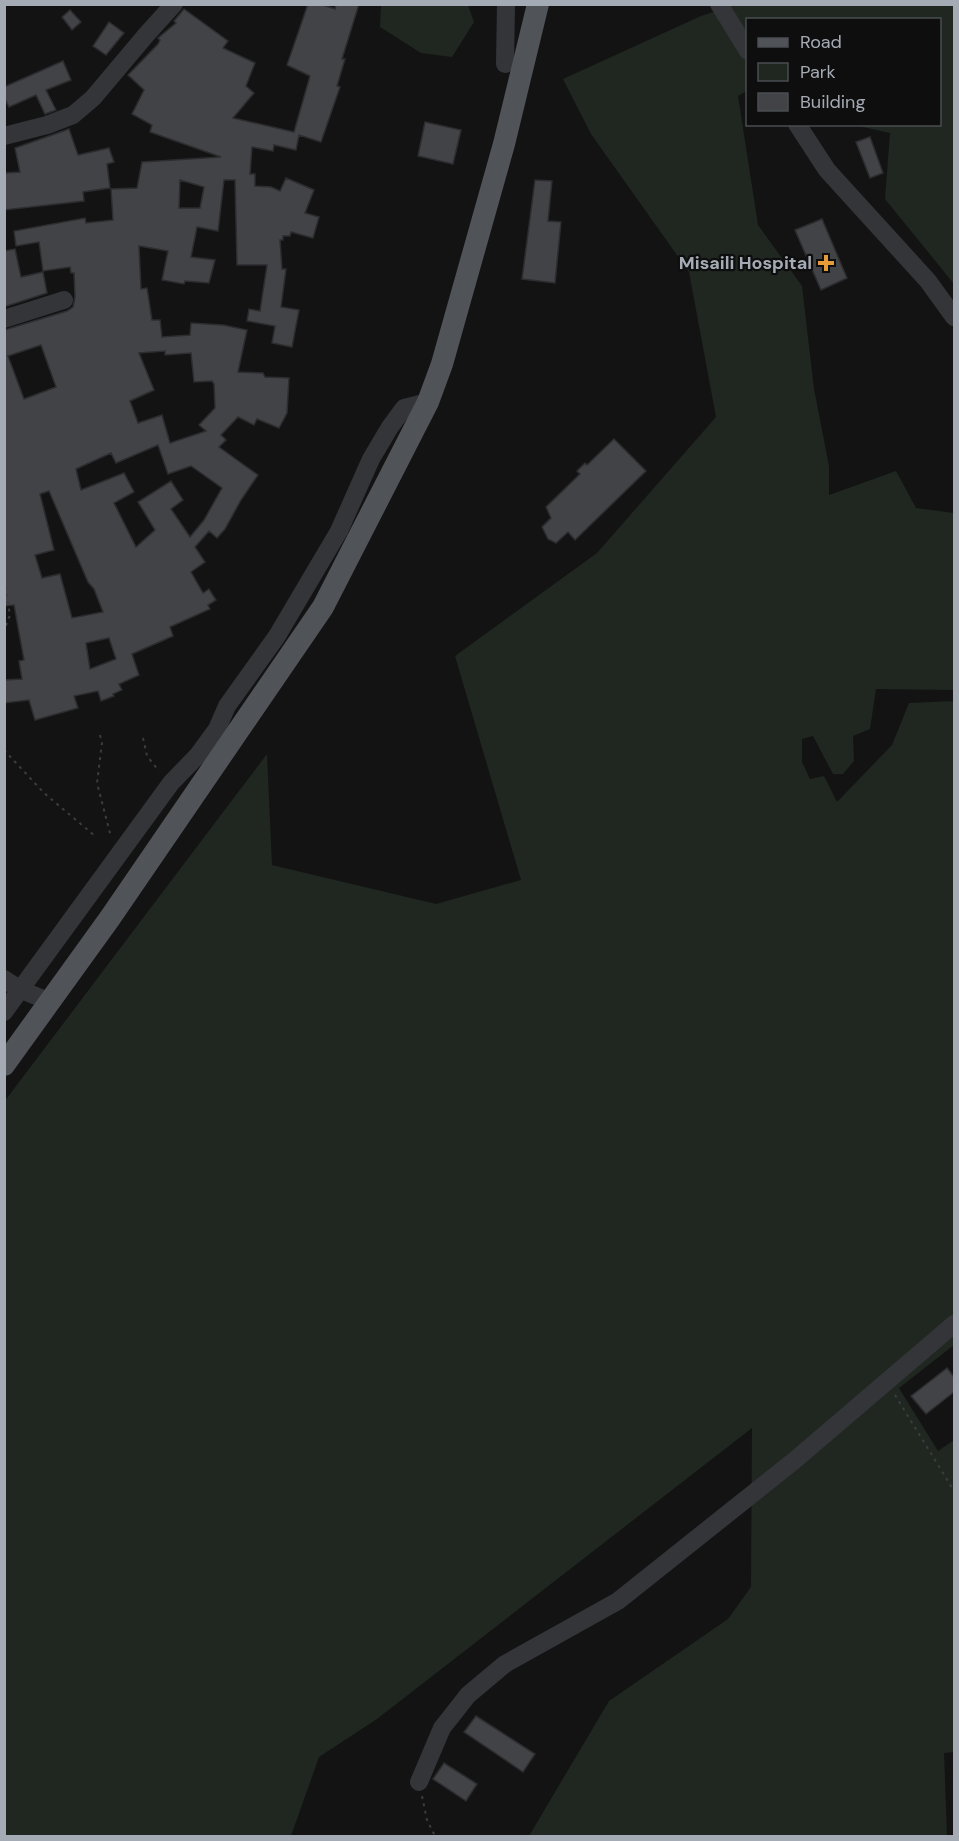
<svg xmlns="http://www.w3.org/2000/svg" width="959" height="1841" font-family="'DM Sans',sans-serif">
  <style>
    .green { fill: #1f2720 }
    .building { fill: #424347; stroke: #2d2d30; stroke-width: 1.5; fill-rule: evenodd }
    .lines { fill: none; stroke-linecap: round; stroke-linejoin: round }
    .path { stroke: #3a3c40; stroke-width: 2; stroke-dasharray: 3 4.5; stroke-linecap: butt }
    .minor { stroke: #343539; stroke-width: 18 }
    .major { stroke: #505358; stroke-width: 22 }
    .poi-dot { fill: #e79b38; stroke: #0e0e0f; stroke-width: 2 }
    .labels { text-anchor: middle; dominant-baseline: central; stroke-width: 4.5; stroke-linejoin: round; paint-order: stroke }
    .poi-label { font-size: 18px; font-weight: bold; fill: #a5abb4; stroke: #0e0e0f; text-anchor: end }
  </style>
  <rect width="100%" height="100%" fill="#131314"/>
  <g class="green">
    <polygon points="381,5 468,5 474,22 452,57 421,53 380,27"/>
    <polygon points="735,5 954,5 954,284 885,199 890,133 854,125 940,124 940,20 748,20 747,91 738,96 758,225 802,286 814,389 829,466 829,495 896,471 916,508 954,513 954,690 876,689 870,729 853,736 854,761 843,774 833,774 813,736 802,739 802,762 810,779 824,776 837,802 892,745 909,703 954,701 954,1345 899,1388 938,1451 954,1440 954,1752 944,1753 947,1836 529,1836 609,1701 728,1619 751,1587 752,1428 377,1719 319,1757 291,1836 5,1836 4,1102 267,754 272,865 436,904 521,880 455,656 597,553 716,417 689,272 591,134 563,79 701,16"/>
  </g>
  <g class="building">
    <path d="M308,4H320L335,9L336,4H359L342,59H345L337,86L340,87L321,142L299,135L296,150L274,145L273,151L252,147L250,174H255V186L271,187L280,191L286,178L314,190L305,213L319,217L313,238L291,232L290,236H283V240H280L282,269H286L281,307L299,310L292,347L272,343L275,326L247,321L249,309L260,311L267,265H237L235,180H224L218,231L197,227L191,257L215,260L209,283L185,281L184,284L162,280L168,251L139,246L141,289L147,288L152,320H160L162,337L190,335L191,323L223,325L247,330L238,372L263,373L265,377L289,378L287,413L279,428L257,419L254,425L238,417L221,435L226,440L219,447L258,475L241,500L225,529L217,538L209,531L195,547L205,562L191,572L203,593L209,589L216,600L208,605L210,609L170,627L173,636L132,654L139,675L119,684L122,690L113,694L114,696L101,701L98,691L74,696L78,708L35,720L29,700L4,703V680L22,679L19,661L24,660L14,605L4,606V330L67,311L73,307L75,297L74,273H71L70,267L43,271L39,242L16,246L14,231L85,218L86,223L113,220L111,189L137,188L142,162L221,157L150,132L152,125L132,114L144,90L128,75L158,44L160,40L158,38L176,23L174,21L184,9L228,41L223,48L255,63L246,86L254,93L233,118L294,132L310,76L287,65ZM180,180L204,187L200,208H179ZM41,345L56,387L24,399L8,356ZM165,351V355L191,353L194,382L212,381L214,384L215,408L199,425L206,431L170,443L162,415L138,423L130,401L154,390L139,353ZM158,445L168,474L191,466L222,488L204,520L190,537L171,509L183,500L171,481L138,502L155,530L136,547L114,503L134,492L124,473L81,490L76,469L111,453L116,463ZM49,491L88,582L94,589L103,612L72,618L60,574L42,578L35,555L54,550L40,494ZM109,638L116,659L90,669L86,643Z"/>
    <polygon points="70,10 81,22 72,30 62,17"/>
    <polygon points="109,22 124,33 106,55 93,46"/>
    <polygon points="63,61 71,80 46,90 56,110 45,114 36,95 9,107 4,97 4,87"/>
    <polygon points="425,122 461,130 453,164 418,156"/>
    <polygon points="69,129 78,155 109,148 114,162 107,164 110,188 83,192 84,201 4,210 5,173 20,172 15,148"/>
    <polygon points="870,137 883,173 870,178 856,142"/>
    <polygon points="535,180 552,181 548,221 561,222 555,283 522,279"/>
    <polygon points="822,219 847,278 821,290 795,230"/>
    <polygon points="15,249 21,277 43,272 47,293 4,307 4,251"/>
    <polygon points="614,439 646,471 575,540 568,532 556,543 548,539 542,527 551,518 546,507 580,474 577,471 585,463 587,465"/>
    <polygon points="947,1368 954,1377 954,1392 926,1414 911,1396"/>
    <polygon points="476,1716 535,1754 523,1772 464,1732"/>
    <polygon points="444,1763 477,1784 466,1801 433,1779"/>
  </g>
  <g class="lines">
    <g class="path">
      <polyline points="4,579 10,615 5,628 4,642"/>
      <polyline points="100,735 102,743 97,783 111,837"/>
      <polyline points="143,738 147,756 159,771"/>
      <polyline points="4,750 44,793 95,836"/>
      <polyline points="895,1395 954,1491"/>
      <polyline points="422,1796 427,1820 435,1836"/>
    </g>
    <g class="minor">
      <polyline points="719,4 748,51"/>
      <polyline points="505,64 506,4"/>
      <polyline points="797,124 827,170 928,281 954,317"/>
      <polyline points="4,136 47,125 73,115 93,98 146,35 174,4"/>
      <polyline points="4,319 64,300"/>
      <polyline points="4,979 21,990 51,1002"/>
      <polyline points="4,1012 171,783 198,755 217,729 227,706 277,636 339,531 371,459 390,427 404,408 428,402"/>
      <polyline points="419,1782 442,1728 468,1695 505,1664 618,1601 795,1460 954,1324"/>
    </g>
    <polyline class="major" points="4,1065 110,918 323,607 428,402 442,364 504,144 538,4"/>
  </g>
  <path class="poi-dot" d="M823 254h6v6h6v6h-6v6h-6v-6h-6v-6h6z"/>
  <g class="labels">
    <g class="poi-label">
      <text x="812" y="263">Misaili Hospital</text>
    </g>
  </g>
  <rect width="959" height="1841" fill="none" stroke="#a5abb4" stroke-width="12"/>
  <rect x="746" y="18" width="195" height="108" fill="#0e0e0f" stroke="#4a4d51" stroke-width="1.5"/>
  <rect x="758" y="38" width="30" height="9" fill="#505358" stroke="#4a4d51" stroke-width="1.5"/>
  <text x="800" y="48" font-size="18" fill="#a5abb4">Road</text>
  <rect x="758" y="63" width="30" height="18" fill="#1f2720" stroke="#4a4d51" stroke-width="1.5"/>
  <text x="800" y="78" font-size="18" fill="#a5abb4">Park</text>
  <rect x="758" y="93" width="30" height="18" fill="#424347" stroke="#4a4d51" stroke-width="1.5"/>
  <text x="800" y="108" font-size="18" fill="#a5abb4">Building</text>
</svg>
